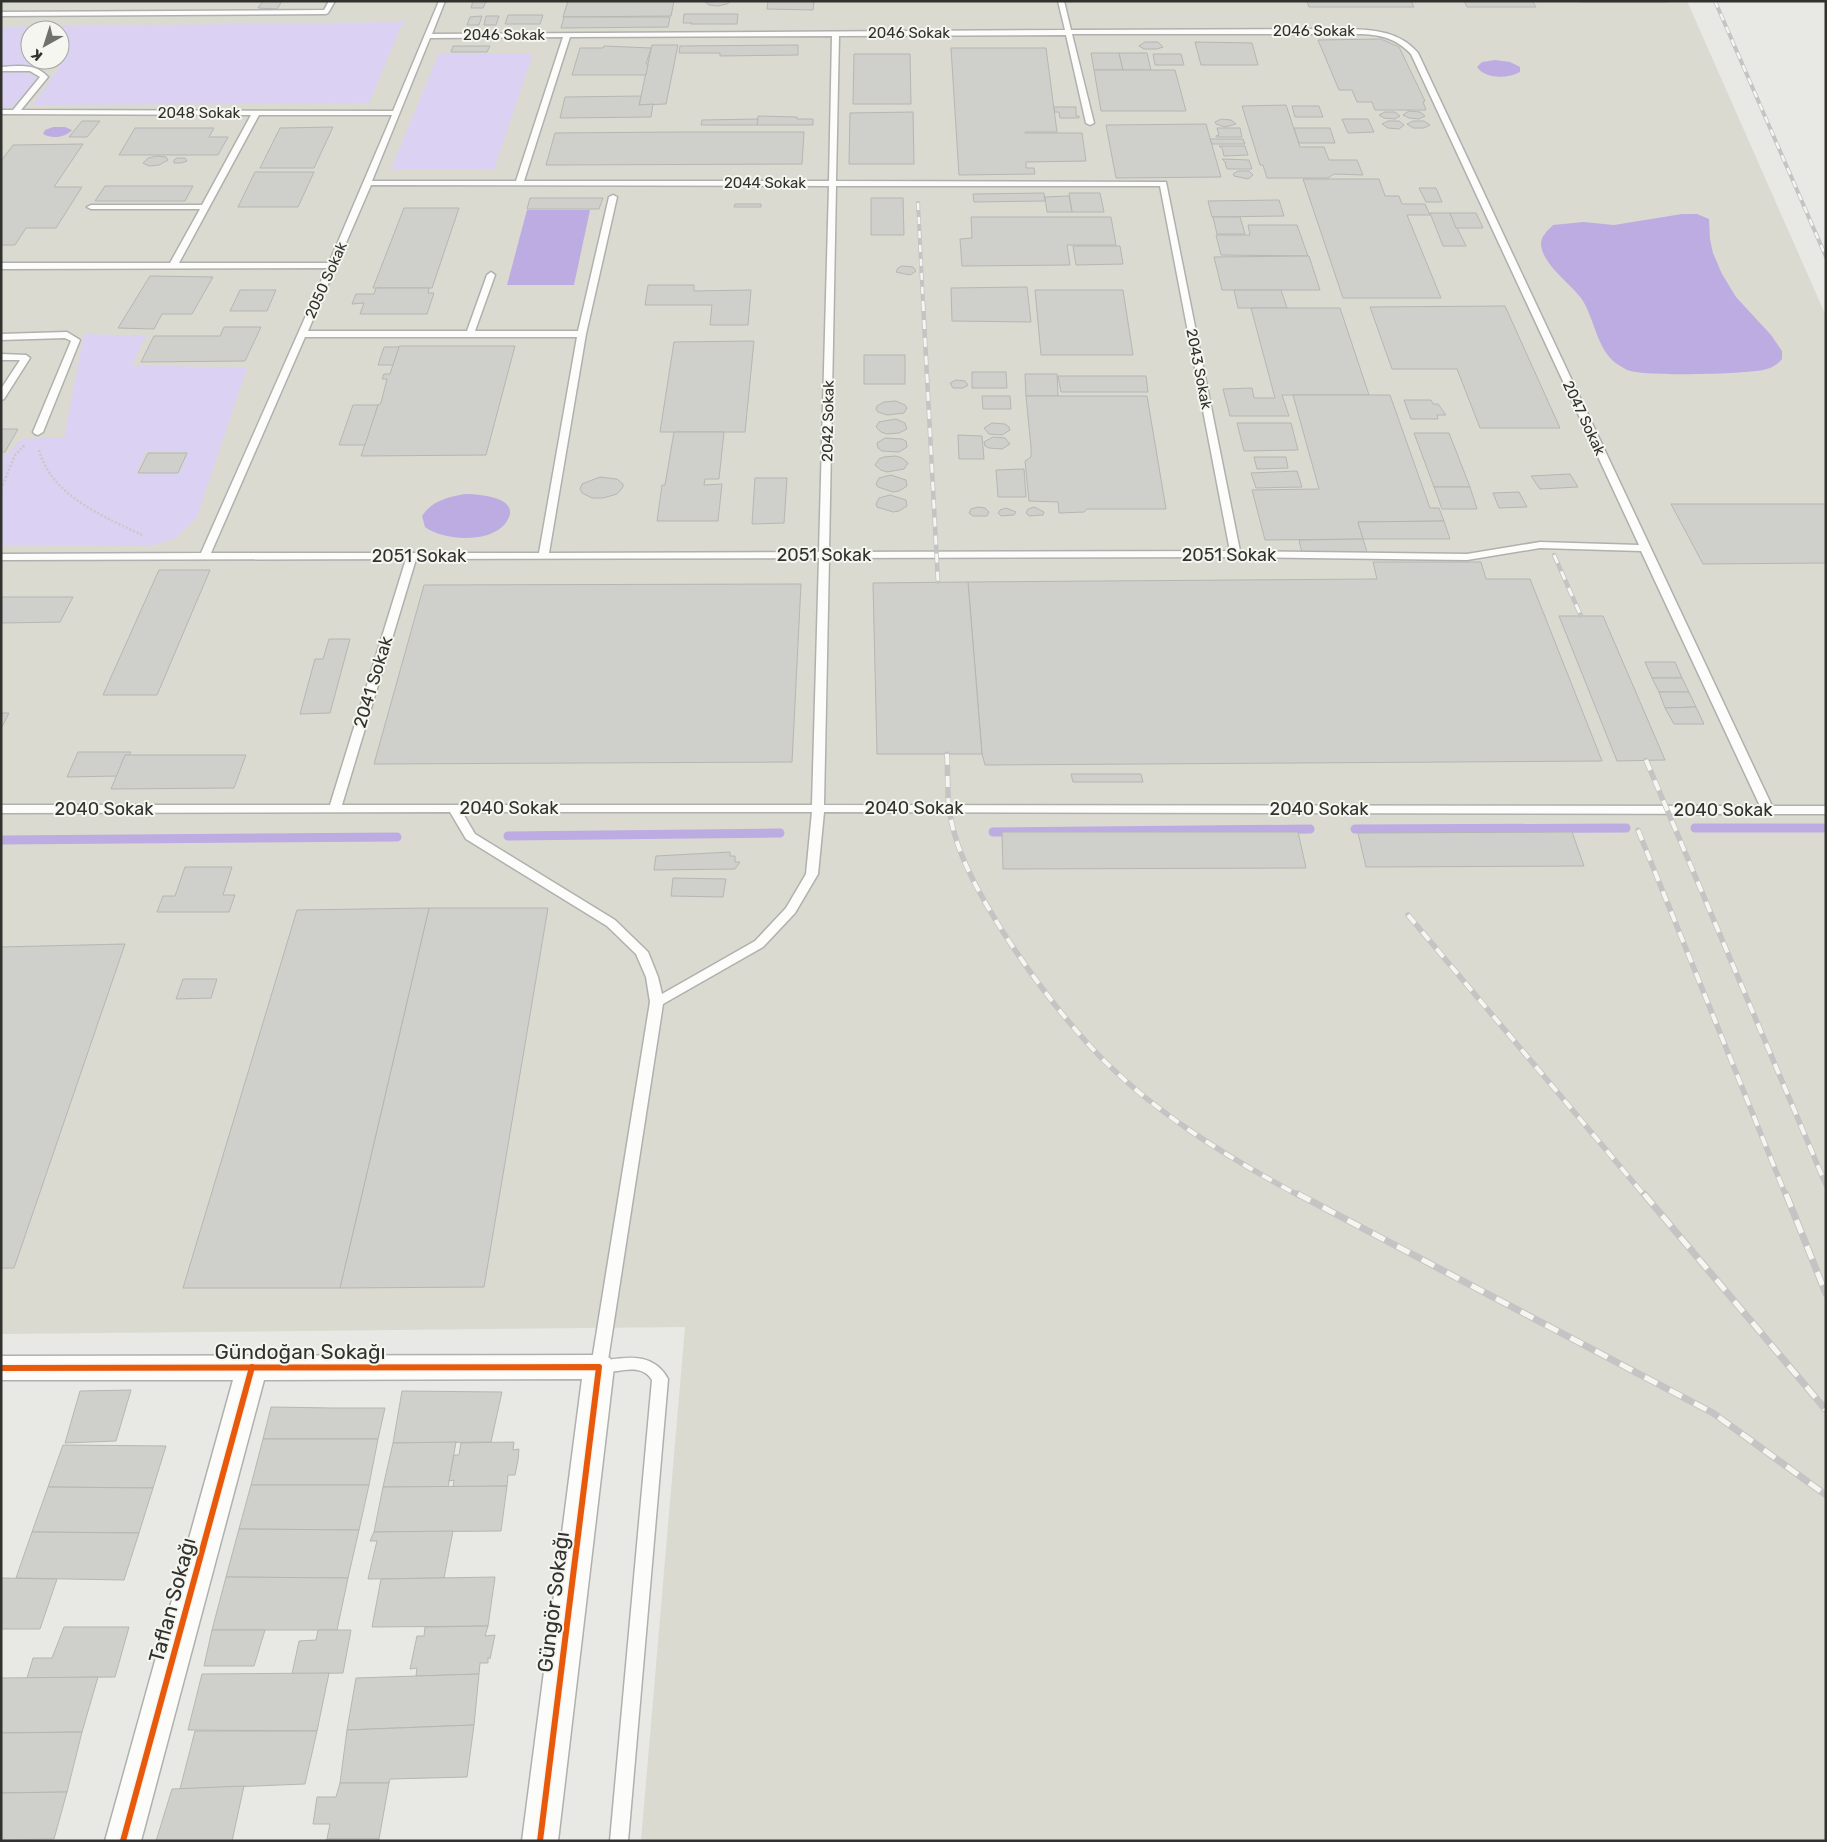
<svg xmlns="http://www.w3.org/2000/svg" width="1827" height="1842" font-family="Rubik,sans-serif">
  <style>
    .built { fill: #dadad1; fill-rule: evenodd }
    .green { fill: #dbd1f2; fill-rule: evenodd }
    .water { fill: #bdace1 }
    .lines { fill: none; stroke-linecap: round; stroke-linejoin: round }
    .stream { stroke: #bdace1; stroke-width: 9 }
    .building { fill: #cfcfcc; stroke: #b6b6b3 }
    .lane-casing { stroke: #b0b0ae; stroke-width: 3 }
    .street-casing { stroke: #b0b0ae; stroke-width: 3 }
    .path { stroke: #c9c9c9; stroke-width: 2.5; stroke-dasharray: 2 2; stroke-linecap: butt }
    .lane { fill: #fcfcfb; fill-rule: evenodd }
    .street { fill: #fcfcfb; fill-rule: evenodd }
    .rail-far3-casing { stroke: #c4c4c4; stroke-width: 4 }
    .rail-far2-casing { stroke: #c4c4c4; stroke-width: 4.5 }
    .rail-far1-casing { stroke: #c4c4c4; stroke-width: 5.5 }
    .rail-casing { stroke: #c4c4c4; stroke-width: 7 }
    .rail-far3 { stroke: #f6f6f0; stroke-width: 2.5; stroke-dasharray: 7; stroke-linecap: butt }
    .rail-far2 { stroke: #f6f6f0; stroke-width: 3; stroke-dasharray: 9; stroke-linecap: butt }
    .rail-far1 { stroke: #f6f6f0; stroke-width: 4; stroke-dasharray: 11; stroke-linecap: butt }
    .rail { stroke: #f6f6f0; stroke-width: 5; stroke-dasharray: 14; stroke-linecap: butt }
    .cycleway-casing { stroke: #f6f6f0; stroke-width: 9 }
    .cycleway { stroke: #e8590c; stroke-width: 6 }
    .labels { text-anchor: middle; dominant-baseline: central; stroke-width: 4; stroke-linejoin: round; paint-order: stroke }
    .far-street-label { font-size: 15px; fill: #31312e; stroke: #f6f6f0 }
    .street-label { font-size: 18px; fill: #31312e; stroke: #f6f6f0 }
    .near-street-label { font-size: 21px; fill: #31312e; stroke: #f6f6f0 }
  </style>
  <rect width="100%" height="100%" fill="#e8e8e4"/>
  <path class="built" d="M1,1H1687L1826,316V1841H641L685,1327L1,1334ZM30,30H60V60H30Z"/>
  <g class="green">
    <path d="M405,22L400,29L369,103L33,105L60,66H1V27ZM30,30H60V60H30Z"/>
    <polygon points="439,53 533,53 494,169 391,169"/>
    <polygon points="19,71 35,76 35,81 12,107 1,107 1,72"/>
    <path d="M84,334L146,336L132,365L247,368L196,519L175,538L151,546L1,545V455L7,454L22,439L64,437ZM146,452H188L179,474H136Z"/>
  </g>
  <g class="water">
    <path d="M1495,60L1510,62L1520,67V72C1508,79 1485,79 1477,67L1482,62Z"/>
    <path d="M53,127H65L72,130C65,138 52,139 43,134L45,130Z"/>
    <polygon points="527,210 590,210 574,285 507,285"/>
    <path d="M1682,214H1697L1709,219L1710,239L1713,253L1722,274L1736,297L1771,335L1782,351V359C1777,365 1772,368 1763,370C1742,374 1645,377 1627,370C1624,368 1620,366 1617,364C1596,349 1595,318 1581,298C1570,283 1542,264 1541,244C1541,236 1548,230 1553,225L1583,222L1614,225Z"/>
    <path d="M465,494C478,494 522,497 507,521C493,544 444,541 425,527L422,516C432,501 447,497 465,494Z"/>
  </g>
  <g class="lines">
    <g class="stream">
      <polyline points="1695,828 1826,828"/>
      <polyline points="1355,829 1626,828"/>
      <polyline points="993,832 1310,829"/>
      <polyline points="508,836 780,833"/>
      <polyline points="1,840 397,837"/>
    </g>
  </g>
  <g class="building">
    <polygon points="263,1 282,1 277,9 258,8"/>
    <polygon points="473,1 486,1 483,8 471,8"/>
    <polygon points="568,1 674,1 671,16 563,17"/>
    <polygon points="731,1 727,4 718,6 709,5 705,2"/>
    <polygon points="768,1 814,1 813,10 767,9"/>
    <polygon points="1307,1 1411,1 1414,7 1309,7"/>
    <polygon points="1464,1 1532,1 1536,7 1467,7"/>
    <polygon points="1579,1 1666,1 1667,2 1580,2"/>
    <polygon points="684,14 738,14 737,24 691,24 692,23 683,23"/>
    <polygon points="508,15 543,15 540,24 505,24"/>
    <polygon points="482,16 479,25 467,25 470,17"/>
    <polygon points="486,16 499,16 496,25 484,25"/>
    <polygon points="564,17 670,17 668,27 561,28"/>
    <polygon points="1381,39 1399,47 1425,101 1423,102 1426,110 1375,110 1372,102 1357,102 1352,90 1339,90 1318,40"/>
    <polygon points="1145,42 1158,42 1163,47 1157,49 1144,49 1139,46"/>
    <polygon points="1195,42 1252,43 1258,65 1201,65"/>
    <polygon points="652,45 678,45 666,104 639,105"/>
    <polygon points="798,45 798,55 720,56 720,53 679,53 680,46"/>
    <polygon points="453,46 490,46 487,52 451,52"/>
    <polygon points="604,46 651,48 646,64 648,64 646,75 572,75 580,48 603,48"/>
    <polygon points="951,48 1046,48 1057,132 1025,132 1025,133 1082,133 1086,161 1026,162 1026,168 1034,168 1035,174 959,175"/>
    <polygon points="1091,53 1119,53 1123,70 1094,70"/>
    <polygon points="1119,53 1147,53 1151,70 1123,70"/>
    <polygon points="854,54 910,54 911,104 853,104"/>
    <polygon points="1153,54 1181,54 1184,65 1155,65"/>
    <polygon points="1094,70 1175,70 1186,111 1101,111"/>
    <polygon points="641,96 639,105 653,104 651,117 560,118 565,97"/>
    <polygon points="1286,105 1300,147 1324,147 1329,160 1357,160 1363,175 1334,174 1328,178 1267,178 1263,165 1260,165 1242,106"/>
    <polygon points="1292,106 1319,106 1323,117 1295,117"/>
    <polygon points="1054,107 1076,107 1076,116 1079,116 1079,118 1060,118 1059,112 1055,112"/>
    <polygon points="1409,111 1420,112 1425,116 1419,119 1409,118 1403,115"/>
    <polygon points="913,112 914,164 849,164 850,113"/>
    <polygon points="1385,112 1395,112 1400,116 1395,119 1384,118 1379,115"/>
    <polygon points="758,116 797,117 797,119 813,119 813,125 757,125"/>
    <polygon points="758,119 757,125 701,125 702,120"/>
    <polygon points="1221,119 1231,120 1236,124 1225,127 1216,124 1215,122"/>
    <polygon points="1342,119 1368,119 1374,132 1348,133"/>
    <polygon points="82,121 100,121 87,137 69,137"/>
    <polygon points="1388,121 1399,121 1404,125 1399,129 1388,128 1382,124"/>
    <polygon points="1413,121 1424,121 1430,125 1424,128 1413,128 1407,124"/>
    <polygon points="1206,124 1221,177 1116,178 1106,125"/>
    <polygon points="333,127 314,168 260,168 280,128"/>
    <polygon points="135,128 214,128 209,137 228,137 218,155 119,155"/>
    <polygon points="1217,128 1240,128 1242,137 1216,137 1216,136 1219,135"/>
    <polygon points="1294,128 1330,128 1335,143 1299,143"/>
    <polygon points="680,132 804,132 802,164 546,165 555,133"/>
    <polygon points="1210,139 1243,139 1245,144 1212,144"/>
    <polygon points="83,144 54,187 82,187 56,228 26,228 15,245 1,245 1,161 13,145"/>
    <polygon points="1219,146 1245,146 1248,155 1224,156 1222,148"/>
    <polygon points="157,156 166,157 168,160 159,165 149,166 143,163 148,158"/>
    <polygon points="177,158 185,158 187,161 181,163 174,163 174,160"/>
    <polygon points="1222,159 1249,160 1252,169 1227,169 1225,162"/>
    <polygon points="1238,171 1249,171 1253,175 1248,179 1234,176 1233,174"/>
    <polygon points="255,172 314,172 298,207 238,207"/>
    <polygon points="1303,179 1379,179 1385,196 1399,196 1402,204 1425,204 1430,215 1407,215 1441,298 1343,298"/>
    <polygon points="105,186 193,186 185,201 95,201"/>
    <polygon points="1419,188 1436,188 1442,202 1426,202"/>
    <polygon points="1044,193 1045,201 974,202 973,194"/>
    <polygon points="1069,193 1100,193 1104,212 1072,212"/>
    <polygon points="1069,196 1072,212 1047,212 1045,197"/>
    <polygon points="530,198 603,198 599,209 527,209"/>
    <polygon points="871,198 903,198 904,235 871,235"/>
    <polygon points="1279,200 1284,216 1212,217 1208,201"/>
    <polygon points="735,204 761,204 761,207 734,207"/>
    <polygon points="404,208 459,208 432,288 373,288"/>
    <polygon points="1430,213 1450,213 1466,246 1443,246"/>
    <polygon points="1450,213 1476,213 1483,228 1456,228"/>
    <polygon points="971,217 1111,217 1116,245 1067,245 1070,265 962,266 960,239 972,238"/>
    <polygon points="1213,217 1240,217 1245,234 1217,234"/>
    <polygon points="1248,225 1297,225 1308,256 1221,255 1216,235 1250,235"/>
    <polygon points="1073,246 1120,246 1123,264 1076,265"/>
    <polygon points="1309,256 1320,290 1222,290 1214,257"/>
    <polygon points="902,266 913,267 916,271 910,275 896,272 898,268"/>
    <polygon points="150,276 152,276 213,277 192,314 162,314 154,329 118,328"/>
    <polygon points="648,285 694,285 694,291 751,290 748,325 710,325 712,305 645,305"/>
    <polygon points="1027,287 1031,322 952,321 951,288"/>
    <polygon points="376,288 429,288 428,293 434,293 427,314 360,314 364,303 352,304 356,294 374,294"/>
    <polygon points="240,290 276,290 267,311 230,311"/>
    <polygon points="1035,290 1123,290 1133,355 1041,355"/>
    <polygon points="1234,290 1281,290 1287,308 1238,308"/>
    <polygon points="1505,306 1560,428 1480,428 1457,369 1392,369 1370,307"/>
    <polygon points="1251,308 1340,308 1369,395 1282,395 1289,416 1230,416 1223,389 1252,388 1254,398 1275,398"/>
    <polygon points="224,327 261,327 245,361 141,362 154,336 220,336"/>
    <polygon points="754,341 745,432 660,432 674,342"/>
    <polygon points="399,346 515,346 486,455 361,456 378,405 381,403 387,379 382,379 384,374 390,374"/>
    <polygon points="384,347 399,347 393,365 378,365"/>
    <rect x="864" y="355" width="41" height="29"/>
    <polygon points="972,372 1006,372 1007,388 972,388"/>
    <polygon points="1025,374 1057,374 1058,396 1026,396"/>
    <polygon points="1058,376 1146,376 1148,392 1061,392"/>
    <polygon points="956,380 965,381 968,385 963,388 953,388 950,383"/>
    <polygon points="1293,395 1390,395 1430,508 1439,508 1444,521 1358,522 1363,539 1265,540 1252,490 1319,489"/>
    <polygon points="982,396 1010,396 1011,409 983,409"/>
    <polygon points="1026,396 1147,396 1166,509 1087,509 1084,512 1059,513 1058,502 1029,501 1025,461 1031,457 1031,447"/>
    <polygon points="1404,400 1431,400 1433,404 1438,404 1446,415 1437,415 1438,419 1411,419"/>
    <polygon points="896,401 905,405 907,408 904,413 887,415 878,412 876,409 877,406 884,402"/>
    <polygon points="353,405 378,405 365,445 339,445"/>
    <polygon points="896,419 905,423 907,429 899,433 887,434 881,432 876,427 879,422"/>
    <polygon points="992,423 1005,424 1009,427 1010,430 1002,435 989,434 984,428"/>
    <polygon points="1237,423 1291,423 1298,450 1244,451"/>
    <polygon points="1,429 18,429 5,452 1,452"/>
    <polygon points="674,432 724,432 719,479 705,479 704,485 722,484 718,521 657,521 662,485 665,485"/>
    <polygon points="1414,433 1449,433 1470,487 1434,487"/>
    <polygon points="958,435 982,436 984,459 959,459"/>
    <polygon points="993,437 1005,438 1010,444 1002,449 989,448 985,446 984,442"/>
    <polygon points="885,438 902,439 906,441 907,447 899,452 882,451 878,448 877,443"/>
    <polygon points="148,453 187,453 178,473 138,473"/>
    <polygon points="896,456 902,458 908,463 904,469 887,472 881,470 875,465 879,459 884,457"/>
    <polygon points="1254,457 1286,457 1288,468 1257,469"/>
    <polygon points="1024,469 1026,497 998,497 996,470"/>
    <polygon points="1297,471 1302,487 1256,488 1251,473"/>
    <polygon points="1570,474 1578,487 1540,489 1531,476"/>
    <polygon points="891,475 906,480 907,486 899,491 893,492 878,487 876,484 879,478"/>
    <polygon points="600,477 617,479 623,484 623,487 617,494 603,498 592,498 582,493 580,489 582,484"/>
    <polygon points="755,478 787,478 784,523 752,524"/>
    <polygon points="1434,487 1470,487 1477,509 1442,509"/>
    <polygon points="1519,492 1527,507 1499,508 1493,493"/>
    <polygon points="890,495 906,500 907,506 899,511 893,512 877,507 876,504 879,498"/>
    <polygon points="1671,504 1826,504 1826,563 1703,564"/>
    <polygon points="978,507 985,508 989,512 987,516 973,516 969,513 971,509"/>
    <polygon points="1034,507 1044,512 1043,515 1029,516 1026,513 1028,509"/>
    <polygon points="1006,508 1016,512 1014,515 1001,516 998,513 1000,510"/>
    <polygon points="1444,521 1450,539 1363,539 1358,522"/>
    <polygon points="1363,539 1367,552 1302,553 1299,540"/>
    <polygon points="1373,562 1481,562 1486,579 1530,579 1602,761 985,765 982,754 968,582 1377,579"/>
    <polygon points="159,570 210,570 157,695 103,695"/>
    <polygon points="968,582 982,754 877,754 873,583"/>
    <polygon points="801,584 792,762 374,764 424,585"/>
    <polygon points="1,597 73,597 60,622 1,623"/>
    <polygon points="1559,616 1603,616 1665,760 1617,761"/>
    <polygon points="329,639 350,639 330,713 300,714 315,659 323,659"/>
    <polygon points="1645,662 1675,662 1682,678 1652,678"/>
    <polygon points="1652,678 1682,678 1689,692 1659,692"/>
    <polygon points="1659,692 1689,692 1696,707 1665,708"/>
    <polygon points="1696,707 1704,724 1674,724 1665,708"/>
    <polygon points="1,713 9,713 1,729"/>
    <polygon points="78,752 131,752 129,755 125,755 117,776 67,777"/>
    <polygon points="125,755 246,755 234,788 111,789"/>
    <polygon points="1071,774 1141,774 1143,782 1073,782"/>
    <polygon points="1002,832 1298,832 1306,868 1003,869"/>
    <polygon points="1572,832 1584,866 1366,867 1358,833"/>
    <polygon points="730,852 730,856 735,856 735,862 740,862 735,869 654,870 656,856"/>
    <polygon points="185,867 232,867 223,895 235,895 229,912 157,912 163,896 175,896"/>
    <polygon points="673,878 726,879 723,897 671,896"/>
    <polygon points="429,908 548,908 484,1287 340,1288"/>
    <polygon points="429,908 340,1288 183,1288 297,910"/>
    <polygon points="125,944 14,1268 1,1268 1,947"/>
    <polygon points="183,979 217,979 211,998 176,999"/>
    <polygon points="131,1390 116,1441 65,1443 80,1391"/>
    <polygon points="402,1391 502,1392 491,1442 393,1443"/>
    <polygon points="271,1407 332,1408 385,1408 378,1439 263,1439"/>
    <polygon points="263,1439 378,1439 369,1485 251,1485"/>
    <polygon points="456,1442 448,1487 383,1487 393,1443"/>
    <polygon points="514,1442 513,1450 519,1449 518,1460 515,1475 508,1475 507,1486 453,1487 454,1480 449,1481 454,1455 459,1455 461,1443"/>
    <polygon points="63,1445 166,1446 153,1488 48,1487"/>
    <polygon points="251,1485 369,1485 359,1530 239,1529"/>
    <polygon points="507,1486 501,1531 374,1532 383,1487"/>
    <polygon points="48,1487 153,1488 139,1533 32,1532"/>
    <polygon points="239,1529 359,1530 348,1578 226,1577"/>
    <polygon points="453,1531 444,1578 368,1579 377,1541 370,1541 374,1532"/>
    <polygon points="32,1532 139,1533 124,1580 16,1578"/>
    <polygon points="226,1577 348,1578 337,1630 212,1630"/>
    <polygon points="495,1577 488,1626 372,1627 381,1579"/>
    <polygon points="1,1578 57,1579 40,1629 1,1629"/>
    <polygon points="488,1626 485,1636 495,1635 490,1659 488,1657 488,1663 480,1663 479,1674 416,1676 417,1668 410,1669 417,1636 424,1636 425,1627"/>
    <polygon points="64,1627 129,1627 115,1677 27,1678 33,1658 52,1658"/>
    <polygon points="212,1630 265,1630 254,1666 204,1666"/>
    <polygon points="318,1630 351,1630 343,1673 292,1674 299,1641 316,1640"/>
    <polygon points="329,1673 317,1731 188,1730 202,1674"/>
    <polygon points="479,1674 474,1725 347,1730 356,1678"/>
    <polygon points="98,1677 82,1732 1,1733 1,1678"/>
    <polygon points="474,1725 467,1777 390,1779 389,1783 340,1783 347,1730"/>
    <polygon points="195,1731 317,1731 305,1784 180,1789"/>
    <polygon points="82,1732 67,1792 1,1793 1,1733"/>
    <polygon points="340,1783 389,1783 379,1839 327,1839 330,1824 313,1824 317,1797 336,1797"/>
    <polygon points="244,1786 232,1841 156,1841 172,1789"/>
    <polygon points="67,1792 54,1839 1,1840 1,1793"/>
    <polygon points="327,1839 379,1839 379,1841 324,1841"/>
  </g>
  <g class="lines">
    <g class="lane-casing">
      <g id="lane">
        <polygon points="329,1 335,1 328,13 326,14 1,16 1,12 324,10"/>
        <path d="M439,1H445L432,34L1065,30L1058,1H1064L1071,30L1350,29C1376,30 1400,32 1418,53L1772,806H1826V814L824,812L818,874L795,913L763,947L663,1004L608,1360C632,1356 655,1355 668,1379L628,1841H610L652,1380C639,1359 612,1377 594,1371L591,1367L650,1002L646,977L636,954L607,926L466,839L450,812L1,813V805H330L406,559L1,560V554L201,553L327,268L1,269V263H170L200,209H91L87,207L91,205H202L251,115L1,114V110H13L40,77L30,71H1V67C17,66 36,63 48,77L21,110L393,111ZM1072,34H1362C1382,35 1397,39 1411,54L1639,545L1540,542L1467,554L1240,551L1166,182L836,181L839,36L1066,35L1086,123L1090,125L1094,123ZM832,36L829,181H524L570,37ZM563,37L516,181H372L430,38ZM259,115H392L329,263H179ZM371,185L829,186L819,552L549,553L586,334L617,197L613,195L609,197L578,331H475L495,275L491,272L487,275L467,331H308ZM836,186H1160L1230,551L829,552ZM305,337H577L539,553H211ZM1540,548L1641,551L1760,806L824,805L829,558L1236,557L1467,560ZM819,558L812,805H342L416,559ZM462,812H812L806,874L786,908L755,941L662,994L658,977L648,952L615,920L475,834Z"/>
        <polygon points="67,332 80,340 43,432 38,435 35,434 33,432 71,341 65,338 1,340 1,334"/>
        <polygon points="1,354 26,355 30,358 4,399 1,400 1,389 20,360 1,360"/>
      </g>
    </g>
    <g class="street-casing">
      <polygon id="street" points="599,1355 610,1358 614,1367 558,1841 522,1841 582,1379 264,1380 141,1841 105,1841 233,1380 1,1380 1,1356"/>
    </g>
    <g class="path">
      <path d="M39,450C51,496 105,517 144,536"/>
      <polyline points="1,489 15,455 25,445"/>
    </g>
    <use href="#lane" class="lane"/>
    <use href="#street" class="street"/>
    <g class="rail-far3-casing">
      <g id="rail-far3">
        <polyline points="1715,1 1826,257"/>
        <polyline points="918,203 923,303"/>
      </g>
    </g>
    <g class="rail-far2-casing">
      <g id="rail-far2">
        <polyline points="923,302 938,582"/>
        <polyline points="1554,555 1581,616"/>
      </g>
    </g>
    <g class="rail-far1-casing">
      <g id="rail-far1">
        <path d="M947,754C948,771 947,790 949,807C954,851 980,895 1003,932C1029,972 1058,1011 1090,1046C1148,1109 1225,1156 1300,1196"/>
        <polyline points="1646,760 1826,1185"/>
        <polyline points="1638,830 1786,1196"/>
        <polyline points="1408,915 1645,1196"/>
      </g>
    </g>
    <g class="rail-casing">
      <g id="rail">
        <polyline points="1298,1194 1713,1413 1826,1495"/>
        <polyline points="1644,1194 1826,1410"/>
        <polyline points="1786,1194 1826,1294"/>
      </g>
    </g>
    <use href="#rail-far3" class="rail-far3"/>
    <use href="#rail-far2" class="rail-far2"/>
    <use href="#rail-far1" class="rail-far1"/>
    <use href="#rail" class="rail"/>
    <g class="cycleway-casing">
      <g id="cycleway">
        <polyline points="1,1368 599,1367 540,1841"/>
        <polyline points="123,1841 252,1367"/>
      </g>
    </g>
    <use href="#cycleway" class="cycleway"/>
  </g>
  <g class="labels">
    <g class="far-street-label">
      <text x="1314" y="31">2046 Sokak</text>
      <text x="909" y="33">2046 Sokak</text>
      <text x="504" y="35">2046 Sokak</text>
      <text x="199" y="113">2048 Sokak</text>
      <text x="765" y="183">2044 Sokak</text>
      <text transform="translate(326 280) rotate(-66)">2050 Sokak</text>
      <text transform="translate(1199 369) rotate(79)">2043 Sokak</text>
      <text transform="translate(1584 418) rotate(65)">2047 Sokak</text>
      <text transform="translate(828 421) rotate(-89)">2042 Sokak</text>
    </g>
    <g class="street-label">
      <text x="824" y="555">2051 Sokak</text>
      <text x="1229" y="555">2051 Sokak</text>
      <text x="419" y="556">2051 Sokak</text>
      <text transform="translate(373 682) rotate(-73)">2041 Sokak</text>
      <text x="509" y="808">2040 Sokak</text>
      <text x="914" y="808">2040 Sokak</text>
      <text x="104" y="809">2040 Sokak</text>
      <text x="1319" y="809">2040 Sokak</text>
      <text x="1723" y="810">2040 Sokak</text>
    </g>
    <g class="near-street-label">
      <text x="300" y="1351">Gündoğan Sokağı</text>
      <text transform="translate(172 1600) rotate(-75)">Taflan Sokağı</text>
      <text transform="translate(553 1602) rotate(-83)">Güngör Sokağı</text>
    </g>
  </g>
  <rect width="1827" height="1842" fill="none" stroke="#31312e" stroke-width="5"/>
  <g transform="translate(45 45) rotate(219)"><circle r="24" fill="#f6f6f0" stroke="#a7a7a2"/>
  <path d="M0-4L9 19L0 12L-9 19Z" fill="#71716e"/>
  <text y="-8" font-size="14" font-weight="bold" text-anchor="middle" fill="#31312e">K</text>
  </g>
</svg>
